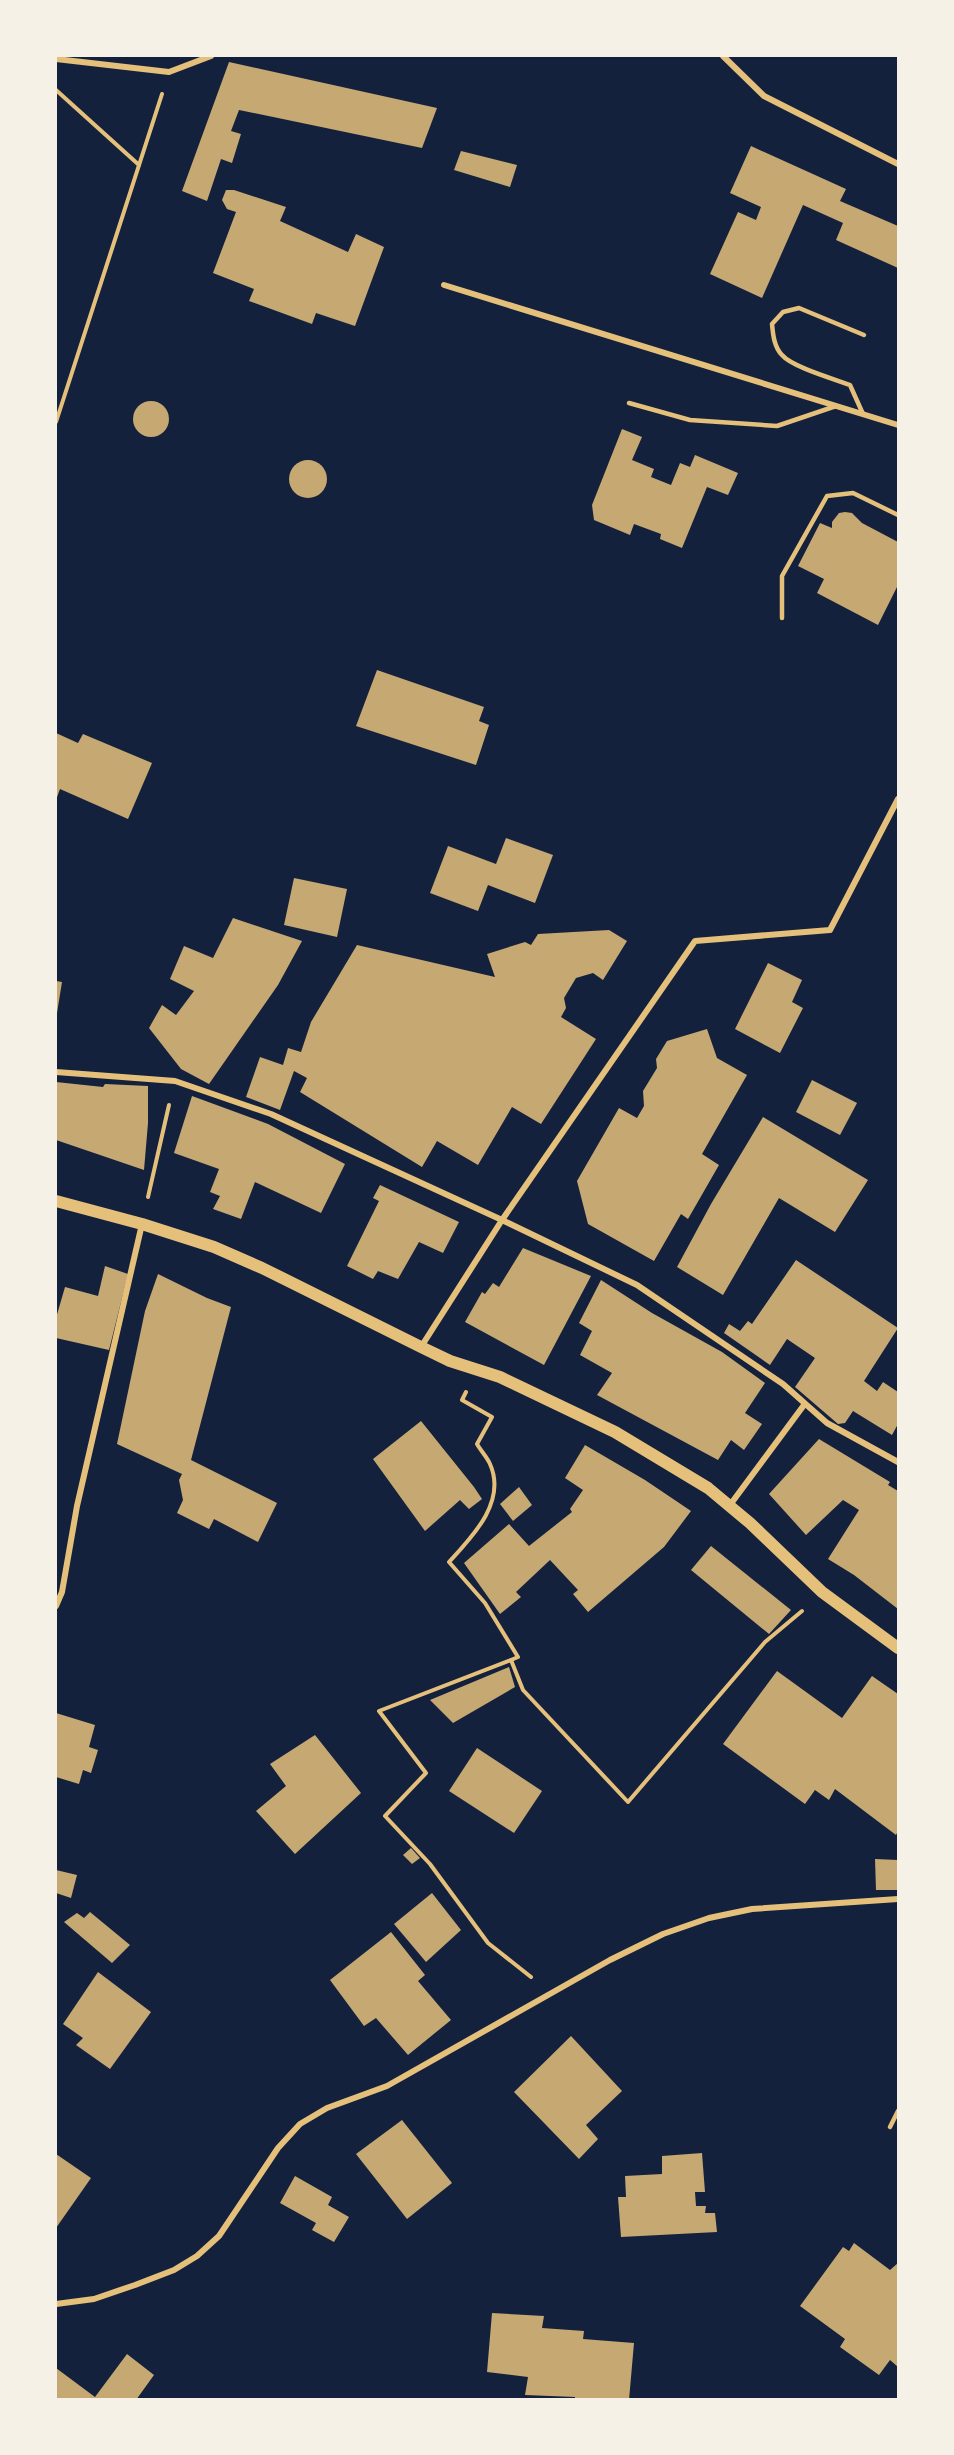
<svg xmlns="http://www.w3.org/2000/svg" width="954" height="2455" font-family="Mulish,sans-serif">
  <style>
    .building { fill: #c6a872 }
    .lines { fill: none; stroke-linecap: round; stroke-linejoin: round }
    .path { stroke: #e5c07b; stroke-width: 4 }
    .service { stroke: #e5c07b; stroke-width: 4.5 }
    .minor { stroke: #e5c07b; stroke-width: 6 }
    .secondary { stroke: #e5c07b; stroke-width: 12 }
  </style>
  <rect width="100%" height="100%" fill="#14213d"/>
  <g class="building">
    <polygon points="229,62 437,108 422,148 239,110 231,131 241,134 232,163 221,159 207,201 182,191"/>
    <polygon points="751,146 846,189 840,201 898,226 898,268 836,240 843,223 803,205 762,298 710,274 738,212 756,220 761,207 730,193"/>
    <polygon points="461,151 517,165 510,187 454,170"/>
    <polygon points="226,190 234,190 286,207 280,221 348,252 356,234 384,247 355,326 316,313 312,324 249,301 254,289 213,273 236,212 227,209 222,200"/>
    <circle cx="151" cy="419" r="18"/>
    <polygon points="622,429 642,437 632,460 654,469 651,477 671,485 680,463 690,467 695,455 738,473 728,495 707,487 682,548 660,539 661,534 634,524 630,535 594,520 592,505"/>
    <circle cx="308" cy="479" r="19"/>
    <polygon points="845,512 852,513 862,523 898,542 898,585 878,625 817,593 824,579 798,566 820,523 832,528 832,522 839,513"/>
    <polygon points="377,670 484,707 479,721 489,725 476,765 356,726"/>
    <polygon points="56,733 78,743 83,734 152,763 128,819 60,789 56,800"/>
    <polygon points="506,838 553,855 535,903 488,885 478,911 430,893 448,846 496,864"/>
    <polygon points="294,878 347,889 337,937 284,925"/>
    <polygon points="233,918 302,941 278,985 209,1084 181,1069 149,1028 162,1005 176,1015 194,991 170,979 184,946 213,958"/>
    <polygon points="609,930 627,941 603,980 593,973 576,978 564,998 566,1008 561,1017 596,1039 541,1124 512,1107 478,1165 437,1141 422,1167 300,1092 307,1078 294,1071 280,1110 246,1097 260,1057 283,1065 288,1048 301,1052 311,1022 357,945 495,977 487,954 525,942 531,945 538,934"/>
    <polygon points="768,963 802,980 792,1002 803,1008 780,1053 735,1029"/>
    <polygon points="56,981 62,982 57,1013 56,1013"/>
    <polygon points="707,1029 717,1058 747,1075 702,1154 719,1165 688,1219 681,1214 654,1261 588,1224 577,1181 619,1108 637,1118 644,1106 643,1091 657,1068 656,1059 667,1041"/>
    <polygon points="812,1080 857,1103 840,1135 796,1112"/>
    <polygon points="56,1082 103,1087 105,1084 148,1086 148,1123 144,1170 56,1140"/>
    <polygon points="192,1096 268,1124 345,1164 321,1213 255,1182 241,1219 213,1209 220,1196 210,1192 219,1169 174,1153"/>
    <polygon points="763,1117 868,1180 835,1232 779,1198 723,1295 677,1267 711,1204"/>
    <polygon points="380,1185 459,1222 443,1253 419,1242 398,1279 378,1271 373,1279 347,1266 379,1201 373,1198"/>
    <polygon points="523,1248 591,1276 544,1365 465,1322 482,1292 485,1294 493,1283 499,1287"/>
    <polygon points="796,1260 898,1328 864,1381 877,1391 883,1382 898,1392 898,1424 892,1435 853,1411 845,1423 838,1424 795,1387 815,1358 787,1339 770,1365 724,1333 729,1324 740,1331 748,1321 752,1324"/>
    <polygon points="105,1266 128,1274 109,1350 56,1338 56,1318 65,1287 98,1296"/>
    <polygon points="158,1274 207,1298 231,1307 191,1460 277,1503 258,1542 214,1519 209,1529 177,1513 183,1500 179,1480 182,1474 117,1444 145,1311"/>
    <polygon points="601,1280 652,1313 722,1352 765,1383 745,1413 762,1424 744,1450 731,1440 718,1460 597,1395 612,1373 580,1355 592,1331 579,1323"/>
    <polygon points="421,1421 474,1487 482,1499 469,1509 460,1500 425,1531 373,1459"/>
    <polygon points="819,1439 890,1482 888,1485 898,1491 898,1609 854,1575 828,1559 859,1510 843,1500 806,1535 769,1494"/>
    <polygon points="585,1445 645,1480 691,1511 664,1547 588,1612 573,1594 578,1590 550,1560 516,1592 521,1597 500,1614 464,1563 509,1524 529,1546 572,1512 570,1509 583,1490 565,1478"/>
    <polygon points="519,1487 532,1505 513,1521 500,1504"/>
    <polygon points="711,1546 791,1610 769,1634 691,1570"/>
    <polygon points="509,1667 515,1687 453,1723 430,1700"/>
    <polygon points="777,1671 842,1718 872,1676 898,1694 898,1831 896,1835 835,1789 829,1800 815,1790 805,1804 723,1744"/>
    <polygon points="56,1713 95,1725 89,1747 98,1750 91,1773 83,1770 79,1784 56,1777"/>
    <polygon points="315,1735 361,1793 295,1854 256,1811 286,1786 270,1764"/>
    <polygon points="477,1748 542,1791 514,1833 449,1791"/>
    <polygon points="411,1848 420,1858 412,1864 403,1855"/>
    <polygon points="875,1859 898,1860 898,1890 876,1890"/>
    <polygon points="56,1870 77,1875 71,1898 56,1893"/>
    <polygon points="432,1893 461,1930 426,1962 394,1924"/>
    <polygon points="90,1912 130,1945 112,1963 64,1922 77,1913 84,1918"/>
    <polygon points="391,1932 425,1975 418,1981 451,2020 408,2055 376,2018 364,2026 330,1980"/>
    <polygon points="98,1972 151,2012 110,2069 76,2045 83,2038 63,2024"/>
    <polygon points="571,2036 622,2091 586,2125 598,2139 579,2159 514,2092"/>
    <polygon points="402,2120 452,2183 407,2219 356,2154"/>
    <polygon points="702,2153 705,2192 695,2192 696,2206 706,2206 705,2213 715,2213 717,2232 621,2237 618,2197 626,2197 625,2176 662,2174 662,2156"/>
    <polygon points="56,2154 91,2178 56,2228"/>
    <polygon points="295,2176 332,2197 328,2205 349,2217 334,2242 312,2230 316,2223 280,2203"/>
    <polygon points="854,2243 890,2270 898,2263 898,2367 890,2360 879,2375 840,2347 845,2339 800,2306 843,2247 849,2251"/>
    <polygon points="492,2313 544,2316 542,2328 584,2331 583,2339 634,2343 629,2400 575,2400 575,2397 525,2395 528,2377 487,2372"/>
    <polygon points="127,2354 154,2375 136,2400 56,2400 56,2368 95,2397"/>
  </g>
  <g class="lines">
    <g class="path">
      <polyline points="56,90 139,165"/>
      <polyline points="56,422 162,94"/>
      <polyline points="148,1197 169,1105"/>
      <path d="M466,1392L462,1400L492,1417L477,1444C481,1451 487,1457 490,1464C507,1502 472,1537 449,1562L485,1603L518,1657L511,1660"/>
      <polyline points="531,1977 488,1943 430,1864 385,1816 426,1773 379,1711 511,1660 523,1690 628,1802 765,1642 802,1611"/>
    </g>
    <g class="service">
      <polyline points="629,403 690,420 777,426 836,406"/>
      <path d="M863,414L850,385C834,379 792,367 782,355C774,347 773,334 772,324L783,312L799,308L864,335"/>
      <polyline points="782,618 782,576 827,496 853,493 898,515"/>
      <polyline points="890,2127 898,2111"/>
    </g>
    <g class="minor">
      <polyline points="723,56 764,96 898,164"/>
      <polyline points="56,59 169,72 211,56"/>
      <polyline points="444,285 898,425"/>
      <polyline points="56,1072 175,1081 271,1114 502,1220 637,1285 783,1384 827,1423 898,1462"/>
      <polyline points="421,1347 502,1220 695,941 830,930 898,799"/>
      <polyline points="730,1505 804,1405"/>
      <polyline points="56,1606 62,1592 77,1506 142,1224"/>
      <polyline points="56,2304 94,2299 135,2285 174,2270 197,2256 219,2236 278,2148 300,2124 327,2108 387,2086 610,1960 663,1934 709,1918 752,1909 898,1899"/>
    </g>
    <polyline class="secondary" points="56,1201 142,1224 214,1247 262,1268 421,1347 450,1361 500,1377 615,1432 708,1488 750,1523 822,1592 898,1648"/>
  </g>
  <rect width="954" height="2455" fill="none" stroke="#f6f1e7" stroke-width="114"/>
</svg>
